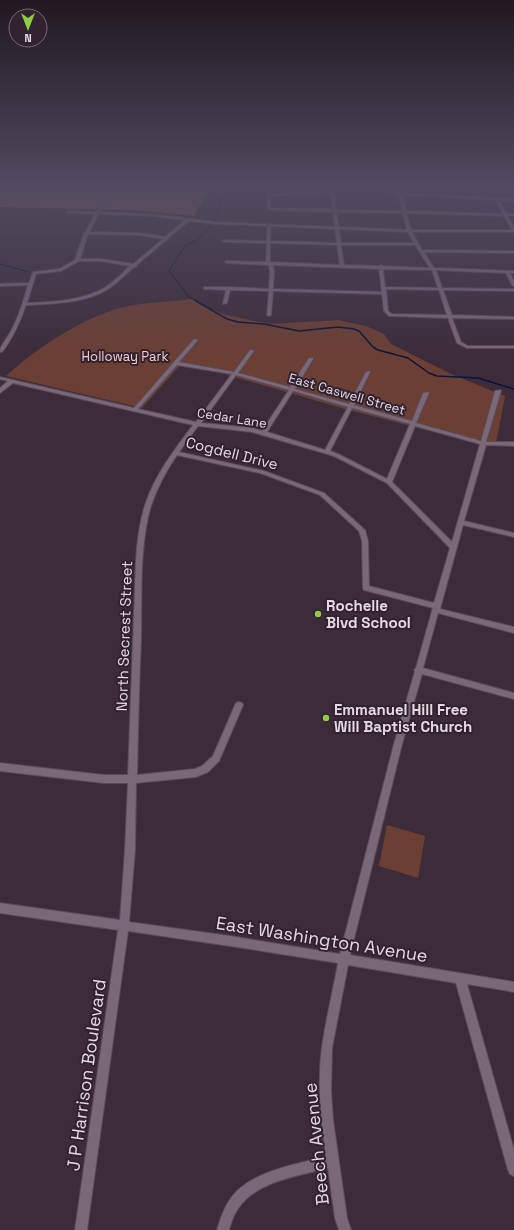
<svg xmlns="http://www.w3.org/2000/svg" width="514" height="1230" font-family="'Space Grotesk',sans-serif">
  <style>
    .green { fill: #6b3f34 }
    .forest { fill: #915749 }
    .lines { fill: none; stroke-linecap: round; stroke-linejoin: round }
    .stream-far1 { stroke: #08143d; stroke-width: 1 }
    .stream { stroke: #08143d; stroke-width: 1.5 }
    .minor-casing { stroke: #594b57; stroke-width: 2 }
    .minor { fill: #7a6778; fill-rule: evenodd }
    .rail { stroke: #ada1ab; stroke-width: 1 }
    .poi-dot { fill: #8dce43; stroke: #322230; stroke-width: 1.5 }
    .labels { text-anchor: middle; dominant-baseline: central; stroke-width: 4; stroke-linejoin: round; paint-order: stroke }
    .far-park-label { font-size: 13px; fill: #f2cdc4; stroke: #322230 }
    .far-street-label { font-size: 13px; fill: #e4dae3; stroke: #322230 }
    .street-label { font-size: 15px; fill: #e4dae3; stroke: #322230 }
    .poi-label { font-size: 15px; font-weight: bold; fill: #e4dae3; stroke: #322230; text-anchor: start }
    .near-street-label { font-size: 18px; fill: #e4dae3; stroke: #322230 }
  </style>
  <rect width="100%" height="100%" fill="#3c2c3a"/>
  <g class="green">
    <path d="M192,299L201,305L223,314L269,324L338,320L366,326L384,334L391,344L451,374L505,396L496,443L415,427L345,409L183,362L142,408L6,376C37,348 83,317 124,307C146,302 170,302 192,299Z"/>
    <polygon points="387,825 425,836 418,878 379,866"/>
  </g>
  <polygon class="forest" points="0,186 210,186 194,216 132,210 0,207"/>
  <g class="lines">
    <g class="stream-far1">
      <polyline points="0,264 29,272"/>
      <polyline points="198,302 189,297 169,271 184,247 198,239 215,221 220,205 219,197 213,186"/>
    </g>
    <polyline class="stream" points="196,301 227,319 238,322 264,324 299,331 338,327 354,329 359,331 373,347 378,350 408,358 429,373 437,376 478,378 514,389"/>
    <g class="minor-casing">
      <g id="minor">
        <path d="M267,186H271V194L330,190L329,186H332L333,190L335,191L334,192L336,210L402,211L399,195L381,186H384L402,193L514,199V201L499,200L507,214H514V216H508L514,227V232H412L422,250L514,251V253L424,252L434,268L514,271V273H510L514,281V286L512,285L506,273L436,270L442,288L514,289V291L443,290L452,315L514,317V319L452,318L461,342L468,346H514V348H467L457,343L448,318L389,316L384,311L382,294L273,291L271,315L269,316L267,315L269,291L230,290L227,303L223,304L226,290L205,289H204V287H228L269,289L270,272L269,265L227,263L225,262L227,261L266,262L267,243L224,242L222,241L224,240L267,241V226L215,224L189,221L168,238V240H166L137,265L136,267H134C126,274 117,283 108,289C88,303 50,304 26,305C20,322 13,338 2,352H0C0,346 5,341 8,336C18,320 23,302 28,285L0,286V284L29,283L33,272L59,269L75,260L83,236L95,214L68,213L67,211L96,212L103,202L105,203L100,212L153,214L215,222L335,227L333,212L268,210ZM330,192L333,209L271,208V196ZM403,195L496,200L503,214L406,211ZM336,212L403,213L407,230L339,227ZM406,213L504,216L512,230H411ZM99,214L153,216L185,220L165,237L139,233L89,232ZM271,226L335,229L337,243L270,241ZM339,229L408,232L414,243H341ZM88,234L139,235L163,239L133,264L101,259H80ZM270,243L337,245L340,265L270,262ZM341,245H415L430,268L383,266L381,265L379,266L344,265ZM79,261H101L130,266C122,273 113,283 104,288C81,301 52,302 27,303L36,274L61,271ZM273,265L379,269L382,292L273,289L274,272ZM383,269L432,270L438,288L385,287ZM386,289L439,290L447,315L392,314L388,311Z"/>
        <polygon points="501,186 506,186 514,188 514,190"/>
        <path d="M194,339L198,340L179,362L234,372L250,350H252L254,351L238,373L290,387L309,358H313V359L295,389L349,404L366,372L370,371V372L354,405L412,421L423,393L428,392L429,393L416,423L481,441L495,391L500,390L501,391L486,442H514V446L486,445L464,521L514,533V537L463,525L440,609L514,627V633L438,613L423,668L514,693V699L422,674L402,744L350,955L514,982V992L467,984L514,1150V1176L510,1174L508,1170L456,983L348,965L332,1048L331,1091L333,1120L347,1218L351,1230H339L335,1218L328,1168C298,1176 255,1181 237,1210C233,1216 231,1223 229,1230H217C220,1220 223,1210 229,1201C247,1172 295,1164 326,1157C321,1121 317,1084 322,1047C326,1019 333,991 338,963L230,946L128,931L87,1230H75L118,930L0,913V903L120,920L125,850L128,783H104L0,771V763L104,775H128C130,721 132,668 134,614C136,578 134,540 145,505C155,475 174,450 193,425L13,383L0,393V388L8,381L0,379V377L134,408ZM177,365L232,374L196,422L138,409ZM236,375L289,390L262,431L253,428L201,423ZM293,391L348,407L325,450L267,432ZM352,408L410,424L387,479L338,454L330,451ZM198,426L252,432L334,456L387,483L450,548L434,603L369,586L368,541L365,530L324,493L264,471L179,452ZM415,426L480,444L452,542L392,482ZM177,455L260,473L320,495L359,531L362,541L363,588L364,590L433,608L432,610V611L416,668L414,670L415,671L394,744L340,954L230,936L129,922L135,850L136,783L196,777L208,772L219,761L243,705L242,703L239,702L236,703L213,756L202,766L195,769L137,775C138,730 139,684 141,639C142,598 139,545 151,506C157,488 166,471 177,455Z"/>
      </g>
    </g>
    <use href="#minor" class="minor"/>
    <polyline class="rail" points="512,186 514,187"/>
  </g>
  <linearGradient id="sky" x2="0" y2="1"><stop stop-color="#211820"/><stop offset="0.52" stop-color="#504b60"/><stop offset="1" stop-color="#504b60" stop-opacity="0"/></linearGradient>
  <rect width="514" height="358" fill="url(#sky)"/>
  <g class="poi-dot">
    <circle cx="318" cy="614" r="4"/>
    <circle cx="326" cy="718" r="4"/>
  </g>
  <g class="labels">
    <g class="far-park-label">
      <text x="125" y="356">Holloway Park</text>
    </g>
    <g class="far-street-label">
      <text transform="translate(347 394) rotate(16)">East Caswell Street</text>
      <text transform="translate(232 418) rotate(9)">Cedar Lane</text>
    </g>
    <g class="street-label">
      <text transform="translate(232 453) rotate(14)">Cogdell Drive</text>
      <text transform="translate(124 636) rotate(-88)">North Secrest Street</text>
    </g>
    <g class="poi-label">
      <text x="326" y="605">Rochelle<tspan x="326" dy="17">Blvd School</tspan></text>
      <text x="334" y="709">Emmanuel Hill Free<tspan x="334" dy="17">Will Baptist Church</tspan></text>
    </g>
    <g class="near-street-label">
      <text transform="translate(322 939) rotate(9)">East Washington Avenue</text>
      <text transform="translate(86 1075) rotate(-82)">J P Harrison Boulevard</text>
      <text transform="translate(316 1144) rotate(-96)">Beech Avenue</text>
    </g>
  </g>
  <g transform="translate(28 28) rotate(180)"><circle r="19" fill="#322230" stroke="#796c78"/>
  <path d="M0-3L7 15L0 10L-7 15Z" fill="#8dce43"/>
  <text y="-6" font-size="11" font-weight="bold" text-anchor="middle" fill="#e4dae3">N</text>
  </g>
</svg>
